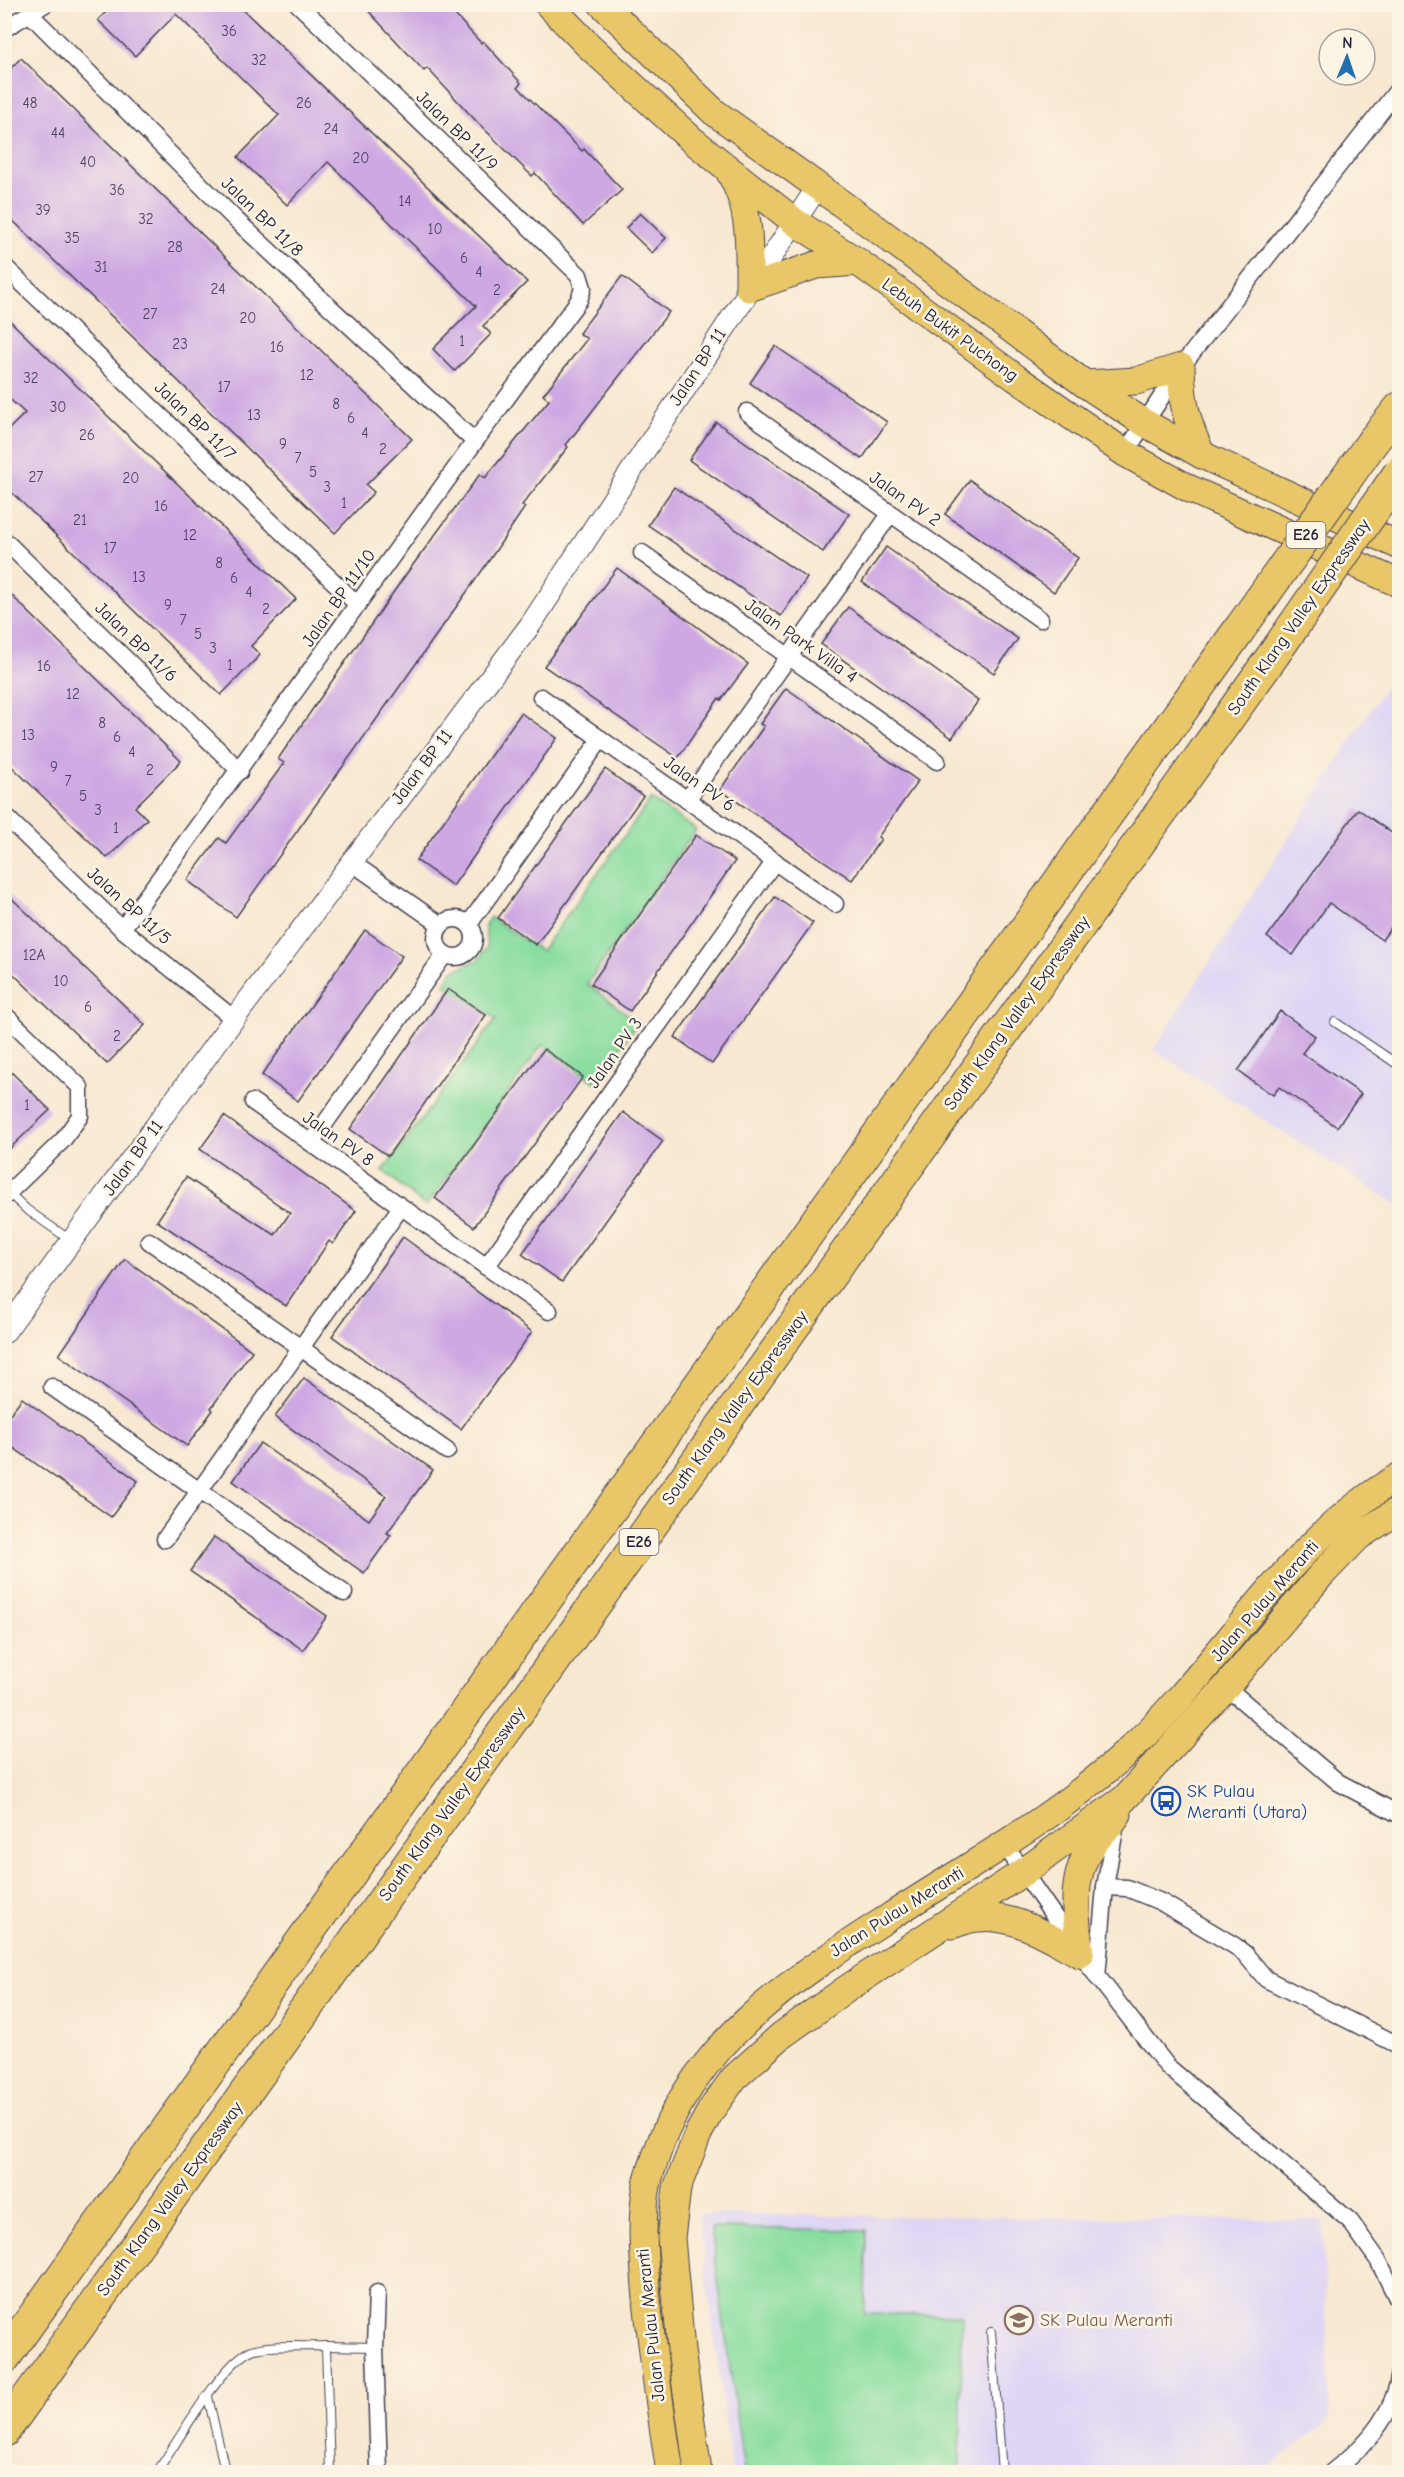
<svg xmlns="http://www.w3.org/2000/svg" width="1404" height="2477" font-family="'Comic Neue',sans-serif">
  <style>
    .built { fill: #dfd5f5 }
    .green { fill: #88dd9f; stroke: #55806d; stroke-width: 1.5 }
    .building { fill: #cda8e3 }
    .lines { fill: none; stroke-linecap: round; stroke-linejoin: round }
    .service-casing { stroke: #424052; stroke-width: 10 }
    .minor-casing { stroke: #424052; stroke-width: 19 }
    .tertiary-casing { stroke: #424052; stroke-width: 23 }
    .primary-casing { stroke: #424052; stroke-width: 29 }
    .motorway-casing { stroke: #424052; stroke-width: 34 }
    .service { stroke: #fff; stroke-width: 8 }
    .minor { stroke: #fff; stroke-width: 16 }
    .tertiary { stroke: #fff; stroke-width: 21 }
    .primary { stroke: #e9c769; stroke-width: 27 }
    .motorway { stroke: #e9c769; stroke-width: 32 }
    .motorway-bridge-casing { stroke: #424052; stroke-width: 34; stroke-linecap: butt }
    .motorway-bridge { stroke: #e9c769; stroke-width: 32 }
    .labels { text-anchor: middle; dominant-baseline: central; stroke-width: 5; stroke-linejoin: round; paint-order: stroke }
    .number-label { font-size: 15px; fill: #4d4465 }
    .shield { fill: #fcf5e5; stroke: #63616e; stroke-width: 1.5 }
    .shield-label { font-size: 16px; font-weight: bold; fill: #22223b }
    .street-label { font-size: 18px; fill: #22223b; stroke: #fcf5e5 }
    .transit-label { font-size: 18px; fill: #164399; stroke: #fcf5e5; text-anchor: start }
    .education-label { font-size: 18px; fill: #785e54; stroke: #fcf5e5; text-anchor: start }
  </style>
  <rect width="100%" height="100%" fill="#fcf5e5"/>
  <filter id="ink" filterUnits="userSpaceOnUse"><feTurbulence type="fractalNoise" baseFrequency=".0167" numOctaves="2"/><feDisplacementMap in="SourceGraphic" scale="12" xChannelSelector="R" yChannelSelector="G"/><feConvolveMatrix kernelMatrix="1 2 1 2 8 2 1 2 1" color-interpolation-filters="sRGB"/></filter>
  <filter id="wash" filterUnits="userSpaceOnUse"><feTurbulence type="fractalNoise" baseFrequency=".008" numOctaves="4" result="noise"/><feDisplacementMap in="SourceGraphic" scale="24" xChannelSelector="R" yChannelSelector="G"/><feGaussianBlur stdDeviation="1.35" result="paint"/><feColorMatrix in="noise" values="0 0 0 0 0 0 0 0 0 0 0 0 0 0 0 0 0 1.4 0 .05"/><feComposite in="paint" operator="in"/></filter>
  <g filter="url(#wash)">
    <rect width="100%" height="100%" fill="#f8e8d1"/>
    <g class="built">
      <polygon points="1399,665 1399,1206 1153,1050"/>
      <polygon points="698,2214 1323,2220 1330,2419 1263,2472 732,2472"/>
    </g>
    <g class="green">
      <polygon points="651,799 696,830 587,984 638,1022 596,1083 542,1045 426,1207 383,1171 496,1019 445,985 452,971 478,960 487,948 485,926 490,917 541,951"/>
      <polygon points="711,2228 866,2230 865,2314 962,2315 960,2472 744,2472"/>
    </g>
    <g id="blocks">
      <g class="building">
        <polygon points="114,4 237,4 527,282 483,326 491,334 455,371 433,349 476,306 328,162 287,205 238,157 279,115 176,14 135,56 98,20"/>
        <polygon points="362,4 445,4 481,43 483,41 521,83 518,87 582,151 584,149 622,190 583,225 535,173 532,176 478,123 427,68 424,71"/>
        <polygon points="21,58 412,439 366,485 374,492 335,533 4,212 4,75"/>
        <polygon points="640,213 666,238 652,253 626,228"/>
        <polygon points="622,276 669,312 566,445 568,447 522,505 525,507 486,565 236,917 187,880 219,838 226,843 284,763 278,759 404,577 480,474 485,478 549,400 543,395 587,339 579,333"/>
        <polygon points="4,315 296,599 251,646 260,655 221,695 4,485 4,434 25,413 4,394"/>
        <polygon points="775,346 887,422 862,459 750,383"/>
        <polygon points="716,422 849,514 823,552 689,460"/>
        <polygon points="970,480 1078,558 1054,592 945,514"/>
        <polygon points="674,487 807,578 781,616 648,525"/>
        <polygon points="886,547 1018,639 994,673 862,582"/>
        <polygon points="617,568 748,664 721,700 719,698 678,758 544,666"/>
        <polygon points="4,588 181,761 135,807 147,819 107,858 4,759"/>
        <polygon points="848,607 978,701 952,738 821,644"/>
        <polygon points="786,688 918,781 878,837 881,839 852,880 720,790 764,726 760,724"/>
        <polygon points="521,713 557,738 453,886 416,860"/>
        <polygon points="605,769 643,796 536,945 498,918"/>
        <polygon points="1358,809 1400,839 1400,915 1382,940 1329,903 1293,955 1267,937"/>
        <polygon points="696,835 735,861 630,1011 591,984"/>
        <polygon points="4,891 145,1025 107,1064 4,965"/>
        <polygon points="775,897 813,923 712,1064 675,1037"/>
        <polygon points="365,930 402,956 298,1101 262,1075"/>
        <polygon points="448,989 486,1015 388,1156 350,1129"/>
        <polygon points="1280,1011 1315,1036 1302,1053 1361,1094 1337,1127 1279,1087 1273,1095 1238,1071"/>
        <polygon points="544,1049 583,1077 474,1227 435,1198"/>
        <polygon points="4,1065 50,1110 4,1154"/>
        <polygon points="623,1112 663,1141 562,1282 522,1254"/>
        <polygon points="224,1116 356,1211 333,1244 329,1241 286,1306 157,1221 186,1177 275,1235 290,1213 200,1149"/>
        <polygon points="403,1237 532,1332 461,1429 332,1336"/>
        <polygon points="125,1259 252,1351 211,1408 213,1410 187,1446 59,1355"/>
        <polygon points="304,1378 433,1470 387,1533 391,1535 364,1573 233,1481 260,1443 369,1520 386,1496 275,1417"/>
        <polygon points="22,1398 138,1481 111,1517 4,1441 4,1422"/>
        <polygon points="214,1537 327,1616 303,1650 190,1571"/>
      </g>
    </g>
  </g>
  <g filter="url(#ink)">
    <use href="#blocks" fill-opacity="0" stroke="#424052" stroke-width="1.5"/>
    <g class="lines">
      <g class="service-casing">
        <g id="service">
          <polyline points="1335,1022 1400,1066"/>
          <polyline points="9,1193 26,1209 70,1240"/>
          <polyline points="991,2332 1002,2472"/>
          <polyline points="326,2346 375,2347"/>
          <polyline points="208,2397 224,2466 223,2472"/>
          <path d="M157,2472C177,2443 222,2362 252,2350C266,2344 308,2347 326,2346L330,2472"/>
        </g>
      </g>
      <g class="minor-casing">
        <g id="minor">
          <polyline points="30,14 235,219 474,441"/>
          <polyline points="4,29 45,4"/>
          <polyline points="4,266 358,605"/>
          <polyline points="747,412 1040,619"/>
          <polyline points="1125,453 1181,367 1400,87"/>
          <polyline points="4,540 240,771"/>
          <polyline points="642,553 937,761"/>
          <polyline points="541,697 835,904"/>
          <polyline points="687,800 891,513"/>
          <polyline points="4,815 122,929 234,1019"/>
          <polyline points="351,862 441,925"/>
          <circle cx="455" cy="938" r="19"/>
          <polyline points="469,924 601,739"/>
          <path d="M122,929C277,721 424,507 579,300L583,288L579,275L298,4"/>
          <polyline points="4,1014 80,1087 80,1116 63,1140 4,1197"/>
          <polyline points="253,1102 549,1311"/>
          <polyline points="311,1143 445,954"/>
          <polyline points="149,1241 447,1451"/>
          <polyline points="486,1267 775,861"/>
          <polyline points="52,1387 344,1593"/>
          <polyline points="165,1539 401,1207"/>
          <polyline points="1226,1687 1338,1782 1400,1815"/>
          <polyline points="1004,1844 1080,1954 1167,2066 1350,2221 1378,2260 1400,2304"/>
          <polyline points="1105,1887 1127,1888 1161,1902 1235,1946 1245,1954 1266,1979 1400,2046"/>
          <polyline points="1097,1977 1105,1887 1116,1823"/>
          <polyline points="377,2293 375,2347 379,2472"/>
          <path d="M1332,2472C1364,2448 1395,2414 1400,2372"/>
        </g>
      </g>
      <g class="tertiary-casing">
        <polyline id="tertiary" points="4,1333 234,1019 531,624 818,186"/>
      </g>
      <g class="primary-casing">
        <g id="primary">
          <polyline points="548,4 588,45 691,139 795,222 858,262 1016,378 1125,453 1190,489 1400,584"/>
          <polyline points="602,4 714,112 881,232 1085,384 1143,422 1202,455 1400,546"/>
          <path d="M729,171C752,210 749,244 749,288L816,265L858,262"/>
          <path d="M1085,384L1136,381L1181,367C1182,401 1186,423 1202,455"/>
          <path d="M952,1925C961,1922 970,1918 979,1918C1015,1914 1050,1938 1080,1954"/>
          <path d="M1080,1954C1076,1920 1070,1882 1089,1850C1097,1837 1110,1827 1118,1814"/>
          <path d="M670,2472C661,2415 653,2357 647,2299C644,2260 640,2223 647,2185C649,2174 654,2163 657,2153C696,2036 807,1970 905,1907C980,1859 1060,1814 1126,1753C1222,1666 1285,1542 1400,1476"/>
          <polyline points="698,2472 681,2350 671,2238 677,2188 698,2134 711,2110 734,2078 782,2035 848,1988 1022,1873 1124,1799 1226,1687 1321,1575 1358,1537 1400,1509"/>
        </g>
      </g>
      <g class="motorway-casing">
        <g id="motorway">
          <polyline points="1373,441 1400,408"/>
          <polyline points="4,2358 1239,630"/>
          <polyline points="4,2431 1274,654"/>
        </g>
      </g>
      <use href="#service" class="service"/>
      <use href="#minor" class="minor"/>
      <use href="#tertiary" class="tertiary"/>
      <use href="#primary" class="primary"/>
      <use href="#motorway" class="motorway"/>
      <g class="motorway-bridge-casing">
        <g id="motorway-bridge">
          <polyline points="1239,630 1373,441"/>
          <polyline points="1274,654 1400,472"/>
        </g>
      </g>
      <use href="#motorway-bridge" class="motorway-bridge"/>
    </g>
  </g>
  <defs>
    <g id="bus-ring" transform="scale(1.5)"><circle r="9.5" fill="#fcf5e5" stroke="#1a4fb4" stroke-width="1.5"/><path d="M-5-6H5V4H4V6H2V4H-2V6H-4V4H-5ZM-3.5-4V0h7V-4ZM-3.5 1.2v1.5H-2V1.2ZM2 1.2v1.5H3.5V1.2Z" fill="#1a4fb4"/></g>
    <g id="school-ring" transform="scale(1.5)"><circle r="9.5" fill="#fcf5e5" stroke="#8d6e63" stroke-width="1.5"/><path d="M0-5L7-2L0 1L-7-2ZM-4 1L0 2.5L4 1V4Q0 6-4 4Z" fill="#8d6e63"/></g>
  </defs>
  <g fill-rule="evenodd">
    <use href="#bus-ring" x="1166" y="1801"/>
    <use href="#school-ring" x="1019" y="2320"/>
  </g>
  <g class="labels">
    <g class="number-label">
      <text x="229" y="31">36</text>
      <text x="259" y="60">32</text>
      <text x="30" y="103">48</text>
      <text x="304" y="103">26</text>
      <text x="331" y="129">24</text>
      <text x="58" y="133">44</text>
      <text x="361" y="158">20</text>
      <text x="88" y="162">40</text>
      <text x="117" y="190">36</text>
      <text x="405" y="201">14</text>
      <text x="43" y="210">39</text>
      <text x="146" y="219">32</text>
      <text x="435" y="229">10</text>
      <text x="72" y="238">35</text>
      <text x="175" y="247">28</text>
      <text x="464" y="258">6</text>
      <text x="101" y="267">31</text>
      <text x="479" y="272">4</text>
      <text x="218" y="289">24</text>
      <text x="497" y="290">2</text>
      <text x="150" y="314">27</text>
      <text x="248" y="318">20</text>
      <text x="462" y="341">1</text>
      <text x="180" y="344">23</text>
      <text x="277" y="347">16</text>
      <text x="307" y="375">12</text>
      <text x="31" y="378">32</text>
      <text x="224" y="387">17</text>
      <text x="336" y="404">8</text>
      <text x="58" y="407">30</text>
      <text x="254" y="415">13</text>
      <text x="351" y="418">6</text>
      <text x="365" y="433">4</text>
      <text x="87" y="435">26</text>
      <text x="283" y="444">9</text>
      <text x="383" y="449">2</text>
      <text x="298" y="458">7</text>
      <text x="313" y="472">5</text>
      <text x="36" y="477">27</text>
      <text x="131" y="478">20</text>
      <text x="327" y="487">3</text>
      <text x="344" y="503">1</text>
      <text x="161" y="506">16</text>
      <text x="80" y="520">21</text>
      <text x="190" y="535">12</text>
      <text x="110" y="548">17</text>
      <text x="219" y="563">8</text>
      <text x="139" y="577">13</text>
      <text x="234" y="578">6</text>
      <text x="249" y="592">4</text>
      <text x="168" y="605">9</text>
      <text x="266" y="609">2</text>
      <text x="183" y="620">7</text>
      <text x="198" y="634">5</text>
      <text x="213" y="648">3</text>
      <text x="230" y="665">1</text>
      <text x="44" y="666">16</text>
      <text x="73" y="694">12</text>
      <text x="102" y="723">8</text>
      <text x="28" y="735">13</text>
      <text x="117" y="737">6</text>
      <text x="132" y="752">4</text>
      <text x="54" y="767">9</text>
      <text x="150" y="770">2</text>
      <text x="68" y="781">7</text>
      <text x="83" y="796">5</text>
      <text x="98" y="810">3</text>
      <text x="116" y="828">1</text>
      <text x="34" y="955">12A</text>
      <text x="61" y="981">10</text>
      <text x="88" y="1007">6</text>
      <text x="117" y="1036">2</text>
      <text x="27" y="1105">1</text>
    </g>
    <g class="shield">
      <rect x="1286.5" y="522" width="39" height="26" rx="4.5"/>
      <rect x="619.5" y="1529" width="39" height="26" rx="4.5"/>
    </g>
    <g class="shield-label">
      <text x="1306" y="535">E26</text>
      <text x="639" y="1542">E26</text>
    </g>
    <g class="street-label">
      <text transform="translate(457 131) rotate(44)">Jalan BP 11/9</text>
      <text transform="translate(262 217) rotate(44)">Jalan BP 11/8</text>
      <text transform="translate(950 330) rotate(36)">Lebuh Bukit Puchong</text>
      <text transform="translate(698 367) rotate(-57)">Jalan BP 11</text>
      <text transform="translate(195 421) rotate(44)">Jalan BP 11/7</text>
      <text transform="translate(905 499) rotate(35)">Jalan PV 2</text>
      <text transform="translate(339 598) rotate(-55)">Jalan BP 11/10</text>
      <text transform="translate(1299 617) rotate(-55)">South Klang Valley Expressway</text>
      <text transform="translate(801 641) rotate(35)">Jalan Park Villa 4</text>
      <text transform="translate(136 642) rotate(44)">Jalan BP 11/6</text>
      <text transform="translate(422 767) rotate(-53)">Jalan BP 11</text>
      <text transform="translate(699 784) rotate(35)">Jalan PV 6</text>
      <text transform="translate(129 906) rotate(42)">Jalan BP 11/5</text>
      <text transform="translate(1017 1013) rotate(-54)">South Klang Valley Expressway</text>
      <text transform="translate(615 1053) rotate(-55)">Jalan PV 3</text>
      <text transform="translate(338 1139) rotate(35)">Jalan PV 8</text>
      <text transform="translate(133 1158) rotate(-54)">Jalan BP 11</text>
      <text transform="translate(735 1408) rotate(-54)">South Klang Valley Expressway</text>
      <text transform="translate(1265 1601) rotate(-49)">Jalan Pulau Meranti</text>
      <text transform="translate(452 1804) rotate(-54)">South Klang Valley Expressway</text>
      <text transform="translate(897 1912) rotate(-32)">Jalan Pulau Meranti</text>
      <text transform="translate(170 2199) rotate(-54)">South Klang Valley Expressway</text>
      <text transform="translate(651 2325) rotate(-96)">Jalan Pulau Meranti</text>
    </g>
    <g class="transit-label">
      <text x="1187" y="1791">SK Pulau<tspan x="1187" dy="21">Meranti (Utara)</tspan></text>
    </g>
    <g class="education-label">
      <text x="1040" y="2320">SK Pulau Meranti</text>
    </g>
  </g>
  <rect width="1404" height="2477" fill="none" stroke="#fcf5e5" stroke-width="24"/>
  <g transform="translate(1347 57) rotate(2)"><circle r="28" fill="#fcf5e5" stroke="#a5a1a1" stroke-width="1.5"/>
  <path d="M0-4.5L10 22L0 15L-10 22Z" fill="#1f6fb2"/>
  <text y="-9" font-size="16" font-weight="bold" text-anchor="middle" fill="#22223b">N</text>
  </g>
</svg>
